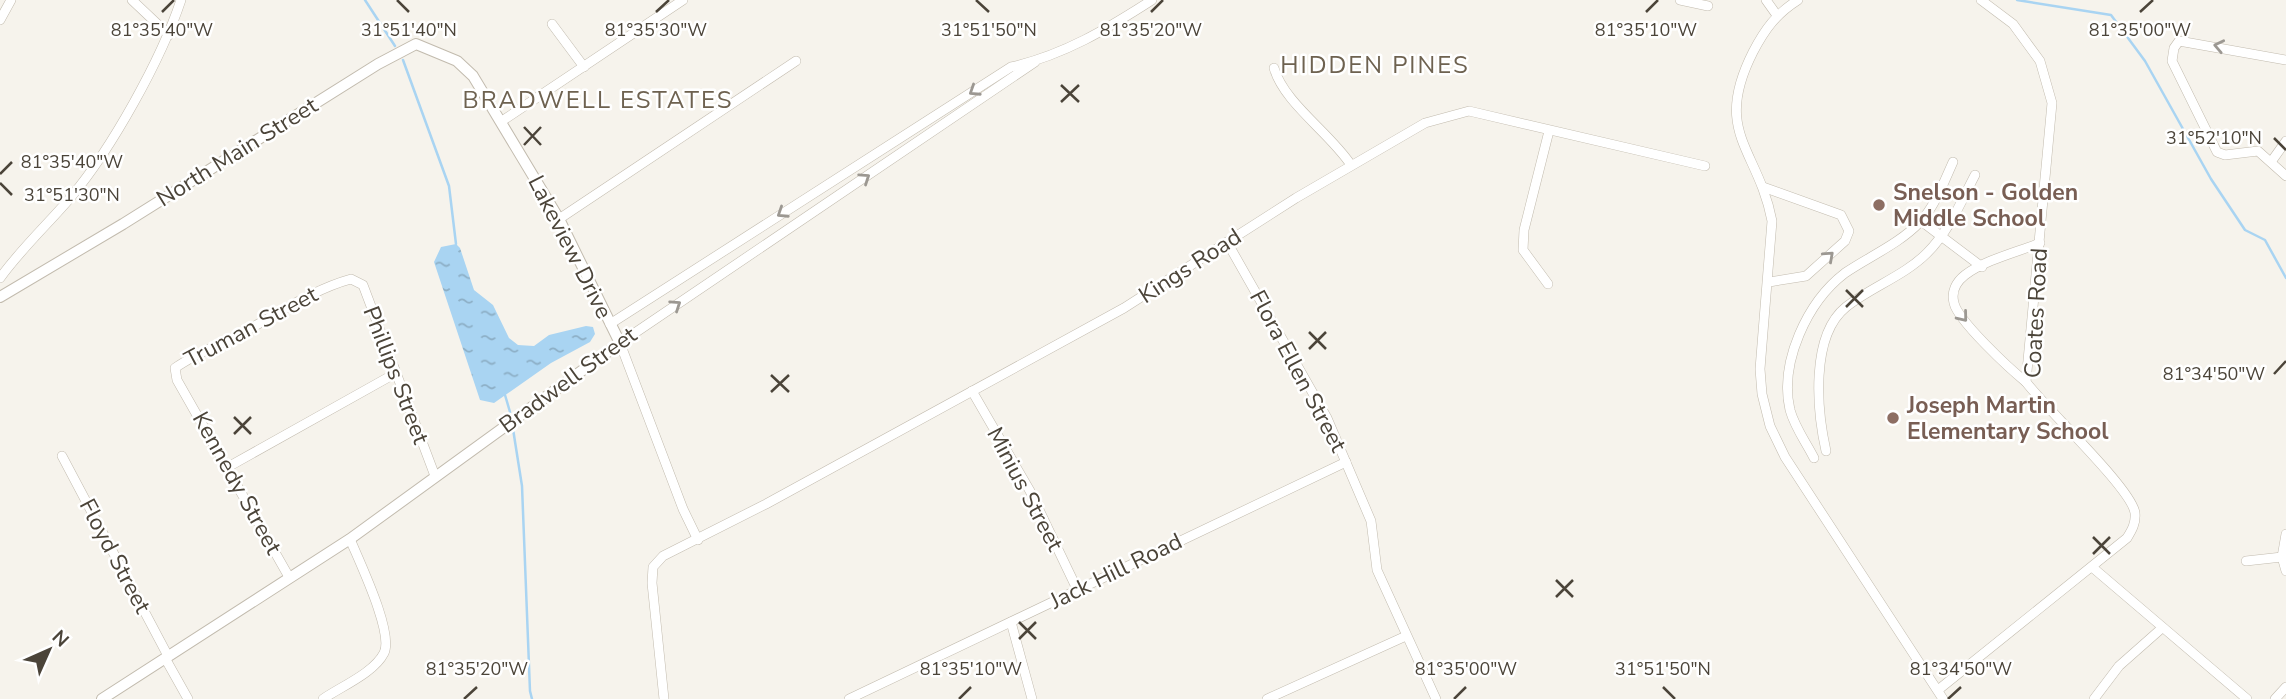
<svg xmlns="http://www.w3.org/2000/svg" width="2286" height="699" font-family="'Nunito Sans',sans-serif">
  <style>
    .water { fill: url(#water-ripples) }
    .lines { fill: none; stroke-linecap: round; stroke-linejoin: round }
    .stream { stroke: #a9d4f2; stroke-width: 2.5 }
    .minor-casing { stroke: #c2bbae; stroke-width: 10 }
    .tertiary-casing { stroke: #c2bbae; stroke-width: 12 }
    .minor { stroke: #fff; stroke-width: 9 }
    .tertiary { stroke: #fff; stroke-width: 10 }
    .oneway { stroke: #9c9892 }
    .ticks { fill: none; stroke: #4b4439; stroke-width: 2.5 }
    .education-dot { fill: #8d6e63; stroke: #fff; stroke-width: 2.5 }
    .labels { text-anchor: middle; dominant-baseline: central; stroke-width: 5; stroke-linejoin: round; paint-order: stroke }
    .street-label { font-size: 23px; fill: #4b4439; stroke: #fff }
    .education-label { font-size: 23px; font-weight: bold; fill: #785e54; stroke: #fff; text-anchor: start }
    .neighbourhood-label { font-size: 24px; letter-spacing: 2px; fill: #6e6250; stroke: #fff }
    .ticks-label { font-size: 18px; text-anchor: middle; fill: #4b4439; stroke: #fff; stroke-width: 5; stroke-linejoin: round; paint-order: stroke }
  </style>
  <defs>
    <pattern id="water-ripples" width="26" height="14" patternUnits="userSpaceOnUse" patternTransform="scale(1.75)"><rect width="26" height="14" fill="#a9d4f2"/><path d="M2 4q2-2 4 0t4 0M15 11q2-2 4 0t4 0" fill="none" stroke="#8caec5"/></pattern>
  </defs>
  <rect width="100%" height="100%" fill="#f6f3ec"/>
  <polygon class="water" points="456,244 460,248 474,290 493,305 509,338 518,345 534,346 549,335 586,326 593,327 595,334 590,342 551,363 494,403 480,400 434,262 441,247"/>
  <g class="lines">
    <g class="stream">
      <polyline points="365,0 395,46"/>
      <polyline points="2017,0 2111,15 2145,61 2211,179 2245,230 2265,240 2286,278"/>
      <polyline points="403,60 449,186 456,244"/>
      <polyline points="505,395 510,412"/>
      <polyline points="513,429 522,486 530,691 532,699"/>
    </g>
    <g class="minor-casing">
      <g id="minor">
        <polyline points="132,0 169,35"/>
        <polyline points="1680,0 1708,6"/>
        <polyline points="1766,0 1776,14"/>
        <path d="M1798,0C1776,14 1765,29 1753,52C1712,133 1758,148 1772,221L1760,369L1762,394L1770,426L1785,457L1943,699"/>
        <polyline points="0,20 11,0"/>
        <polyline points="552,24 584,67"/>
        <polyline points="2286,60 2179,41 2174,48 2172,61 2217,152 2225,155 2258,151 2286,176"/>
        <path d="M1274,68C1284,103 1330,133 1351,165"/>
        <polyline points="502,121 683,0"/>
        <polyline points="2271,162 2286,141"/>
        <polyline points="1763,187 1841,215 1849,231 1845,241 1806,276 1769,282"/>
        <polyline points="559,219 796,61"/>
        <polyline points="1921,221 1982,267"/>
        <polyline points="1227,242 1327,418 1371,521 1377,570 1436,699"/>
        <path d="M0,278C21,249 48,224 71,197C112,148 161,60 181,0"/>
        <polyline points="1548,284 1523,250 1524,230 1549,131"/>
        <path d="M610,324L1011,67C1064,55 1107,29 1152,0"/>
        <path d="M2026,382C2010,369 1958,321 1954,303C1951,292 1956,282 1965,275C1985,260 2017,252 2040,243"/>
        <polyline points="972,391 1030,491 1077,589"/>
        <path d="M1826,451C1817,411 1810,336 1846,307C1871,287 1904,276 1927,253C1949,231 1961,202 1975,175"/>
        <polyline points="62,456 168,656"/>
        <path d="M1814,458C1806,442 1795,428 1790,410C1779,363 1807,302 1845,273C1870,256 1899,244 1920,222C1935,206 1944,182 1953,162"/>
        <polyline points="228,467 396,373"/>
        <polyline points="2286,534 2282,557 2286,571"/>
        <polyline points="698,540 683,509 620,343 1035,62"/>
        <polyline points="2246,561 2282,557"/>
        <polyline points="2092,567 2247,699"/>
        <path d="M289,577L177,380L175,368C195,354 216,346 238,335C275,316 311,290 351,279L363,285L435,476"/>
        <polyline points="1011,622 1032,699"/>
        <polyline points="165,658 188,699"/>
        <path d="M1938,690L2127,538C2132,530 2136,523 2135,513C2132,489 2046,409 2026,382L2052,103L2040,61L2013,24L1981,0"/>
        <path d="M323,699C340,687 374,673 384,653C394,633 359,561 350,539"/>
        <polyline points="664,699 652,583 653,567 663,556 766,504 1124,308 1296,198 1425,123 1469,111 1705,166"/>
        <polyline points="849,699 1346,462"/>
        <polyline points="1267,699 1406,636"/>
        <polyline points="2094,699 2119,666 2162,628"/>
        <polyline points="2275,699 2286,687"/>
      </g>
    </g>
    <g class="tertiary-casing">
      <polyline id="tertiary" points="0,297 123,224 378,64 416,44 457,61 473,76 559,219 620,343 350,539 102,699"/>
    </g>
    <use href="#minor" class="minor"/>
    <use href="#tertiary" class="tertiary"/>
  </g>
  <defs><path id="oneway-chevron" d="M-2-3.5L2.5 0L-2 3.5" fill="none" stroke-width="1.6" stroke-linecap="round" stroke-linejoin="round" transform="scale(1.75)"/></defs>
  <g class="oneway">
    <use href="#oneway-chevron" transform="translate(2219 46) rotate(-168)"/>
    <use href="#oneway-chevron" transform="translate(974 91) rotate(147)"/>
    <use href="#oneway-chevron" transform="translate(865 178) rotate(-34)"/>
    <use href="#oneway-chevron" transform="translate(782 213) rotate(147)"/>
    <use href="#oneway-chevron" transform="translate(1829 256) rotate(-42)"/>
    <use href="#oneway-chevron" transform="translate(676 305) rotate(-34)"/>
    <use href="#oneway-chevron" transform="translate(1963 317) rotate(51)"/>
  </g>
  <path class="ticks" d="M397,0L409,12M976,0L989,12M162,12L174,0M656,12L669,0M1151,12L1163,0M1646,12L1658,0M2140,12L2153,0M1061,85L1079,102M1061,102L1079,85M524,127L541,145M2274,138L2286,150M524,145L541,127M0,174L12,162M0,183L12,195M1846,290L1863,307M1846,307L1863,290M1309,332L1326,349M1309,349L1326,332M2274,374L2286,361M771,375L789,392M771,392L789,375M234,417L251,434M234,434L251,417M2093,537L2110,554M2093,554L2110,537M1556,580L1573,597M1556,597L1573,580M1019,622L1036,639M1019,639L1036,622M1663,687L1675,699M464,699L477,687M959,699L971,687M1454,699L1466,687M1948,699L1961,687"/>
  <g class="education-dot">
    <circle cx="1879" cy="205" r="7"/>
    <circle cx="1893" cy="418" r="7"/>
  </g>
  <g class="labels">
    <g class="street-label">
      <text transform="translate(237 152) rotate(-32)">North Main Street</text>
      <text transform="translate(570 247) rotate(63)">Lakeview Drive</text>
      <text transform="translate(1190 266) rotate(-33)">Kings Road</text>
      <text transform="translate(2036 313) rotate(-87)">Coates Road</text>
      <text transform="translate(251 327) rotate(-28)">Truman Street</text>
      <text transform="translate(1298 371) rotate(62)">Flora Ellen Street</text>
      <text transform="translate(396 375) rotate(69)">Phillips Street</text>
      <text transform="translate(568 380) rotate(-36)">Bradwell Street</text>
      <text transform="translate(237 483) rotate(61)">Kennedy Street</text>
      <text transform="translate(1025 489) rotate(62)">Minius Street</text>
      <text transform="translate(115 556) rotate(62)">Floyd Street</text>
      <text transform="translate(1116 571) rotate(-26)">Jack Hill Road</text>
    </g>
    <g class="education-label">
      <text x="1893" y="192">Snelson - Golden<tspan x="1893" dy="26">Middle School</tspan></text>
      <text x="1907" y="405">Joseph Martin<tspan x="1907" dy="26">Elementary School</tspan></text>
    </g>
    <g class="neighbourhood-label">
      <text x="1375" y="65">HIDDEN PINES</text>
      <text x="598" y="100">BRADWELL ESTATES</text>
    </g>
  </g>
  <g class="ticks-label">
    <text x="162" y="36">81°35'40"W</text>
    <text x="409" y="36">31°51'40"N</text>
    <text x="656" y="36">81°35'30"W</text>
    <text x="989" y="36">31°51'50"N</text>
    <text x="1151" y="36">81°35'20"W</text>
    <text x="1646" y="36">81°35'10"W</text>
    <text x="2140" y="36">81°35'00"W</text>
    <text x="2214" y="144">31°52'10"N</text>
    <text x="72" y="168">81°35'40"W</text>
    <text x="72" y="201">31°51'30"N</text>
    <text x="2214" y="380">81°34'50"W</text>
    <text x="477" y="675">81°35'20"W</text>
    <text x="971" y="675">81°35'10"W</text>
    <text x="1466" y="675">81°35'00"W</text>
    <text x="1663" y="675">31°51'50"N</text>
    <text x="1961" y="675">81°34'50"W</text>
  </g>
  <g transform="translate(49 650) rotate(45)" stroke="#ffffff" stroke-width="5" paint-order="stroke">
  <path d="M0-5L12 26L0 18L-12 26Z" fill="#4b4439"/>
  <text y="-10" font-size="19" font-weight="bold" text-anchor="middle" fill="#4b4439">N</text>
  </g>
</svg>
